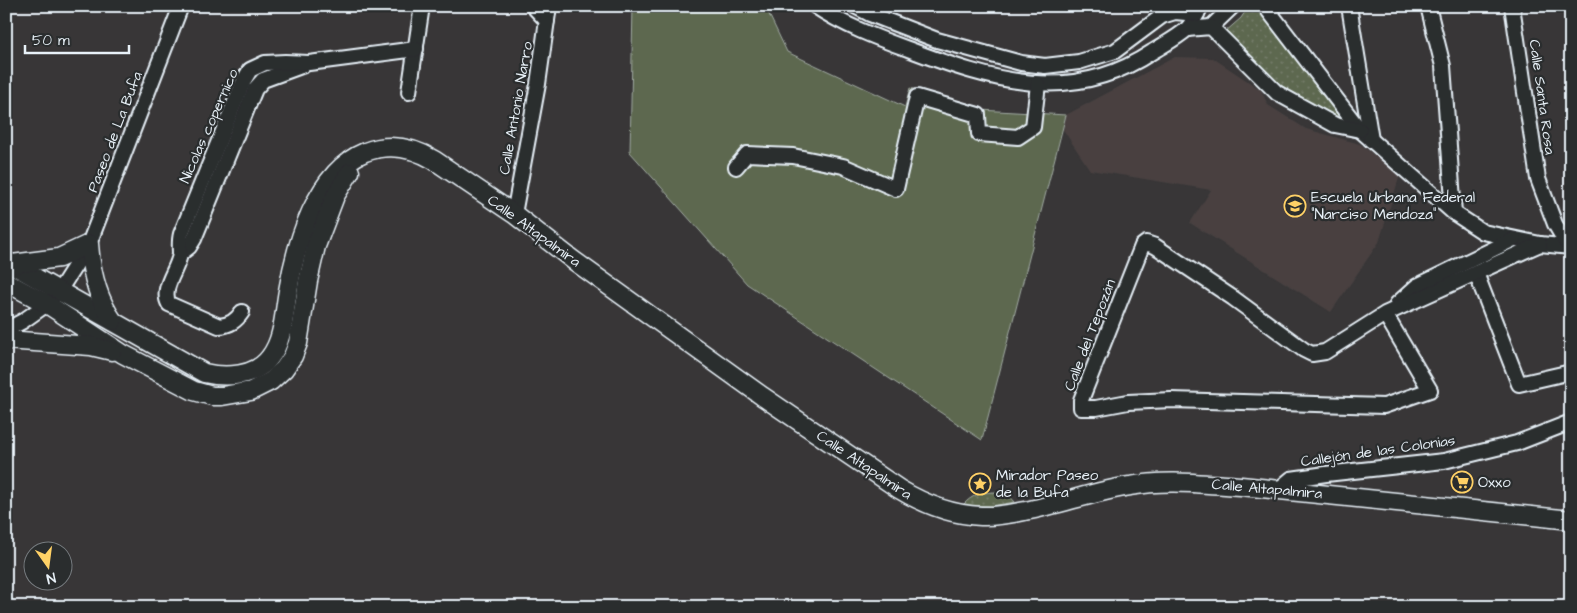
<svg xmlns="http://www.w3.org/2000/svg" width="1577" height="613" font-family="'Architects Daughter',sans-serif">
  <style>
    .built { fill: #484141 }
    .grass { fill: #5d674f; stroke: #a2aca4 }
    .park { fill: url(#park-dots); stroke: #a2aca4 }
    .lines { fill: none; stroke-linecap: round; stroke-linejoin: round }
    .minor-casing { stroke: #e8f1f8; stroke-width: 18 }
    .major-casing { stroke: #e8f1f8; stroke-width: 21 }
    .minor { stroke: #2a2d2e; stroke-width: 14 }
    .major { stroke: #2a2d2e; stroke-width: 18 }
    .labels { text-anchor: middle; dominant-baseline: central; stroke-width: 4.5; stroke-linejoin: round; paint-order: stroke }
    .street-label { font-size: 15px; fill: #e8f1f8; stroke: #2a2d2e }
    .poi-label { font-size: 15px; fill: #e8f1f8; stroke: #2a2d2e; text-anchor: start }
  </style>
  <defs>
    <pattern id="park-dots" width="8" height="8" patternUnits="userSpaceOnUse" patternTransform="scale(1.25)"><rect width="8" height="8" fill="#5d674f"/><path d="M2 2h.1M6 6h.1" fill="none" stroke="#747d69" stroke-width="1.8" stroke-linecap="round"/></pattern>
  </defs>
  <rect width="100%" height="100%" fill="#383637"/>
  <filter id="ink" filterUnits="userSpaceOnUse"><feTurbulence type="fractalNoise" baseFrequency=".02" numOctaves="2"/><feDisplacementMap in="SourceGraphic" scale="10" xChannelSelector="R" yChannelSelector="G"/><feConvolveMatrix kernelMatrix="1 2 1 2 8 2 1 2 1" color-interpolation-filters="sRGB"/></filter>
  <g filter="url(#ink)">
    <polygon class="built" points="1175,57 1213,58 1261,90 1268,105 1306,129 1360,144 1400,175 1379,242 1331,312 1190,223 1211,190 1090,170 1062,128 1066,115"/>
    <polygon class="grass" points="633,6 765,6 787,52 905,107 910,88 980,110 1066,115 982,440 747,284 630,152"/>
    <g class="park">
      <polygon points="1249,6 1256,6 1341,113 1335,118 1281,85 1225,32 1241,18"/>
      <path d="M993,492C1002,493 1009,494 1015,502L991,506L963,505C972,495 980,493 993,492Z"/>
    </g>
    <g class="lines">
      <g class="minor-casing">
        <g id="minor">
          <polyline points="533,6 547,21"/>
          <path d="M815,6C843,25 877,38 908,49C992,81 1071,106 1152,52C1163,45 1177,38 1187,29C1193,23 1197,13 1201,6"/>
          <polyline points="855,6 870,14 937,40 1021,63 1045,66 1079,62 1115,51 1162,16 1175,12 1197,14"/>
          <polyline points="1265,6 1360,130 1454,213 1483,232 1540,244 1571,247"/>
          <polyline points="1349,6 1371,140"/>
          <polyline points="1428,6 1443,66 1454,213"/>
          <polyline points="1512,6 1538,179 1555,224 1568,246"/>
          <polyline points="1571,6 1571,7"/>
          <polyline points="1211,27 1233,6"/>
          <polyline points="1187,29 1211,27 1277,93 1335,125 1360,130"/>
          <polyline points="409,92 422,6"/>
          <polyline points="736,167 747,154 793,156 843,166 896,189 917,97 978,115 979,134 1018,137 1033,127 1038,84"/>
          <polyline points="514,214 538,84 549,6"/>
          <polyline points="180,254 189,247 194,239 255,89 263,80 304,65"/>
          <polyline points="1476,273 1519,384 1571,372"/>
          <polyline points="1397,304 1417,286 1514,239"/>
          <path d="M242,312C236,321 230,325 219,326L169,304C160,288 178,270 180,254C180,248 179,241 181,234L244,80L250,70L265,63L285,62L309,63L416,49"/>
          <polyline points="1385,314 1430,390 1384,406 1171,400 1128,402 1096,408 1081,408 1081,400 1142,246 1146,243 1155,246 1233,298 1304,350 1312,354 1325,352 1385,314 1540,244"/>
          <polyline points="6,330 23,321 47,304 59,291 89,244 181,6"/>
          <polyline points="1278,490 1291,479 1326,474 1444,461 1517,443 1571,422"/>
        </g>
      </g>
      <g class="major-casing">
        <g id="major">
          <path d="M6,261L204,373C225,378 256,377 270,357C284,339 284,312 288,291C296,244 316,172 365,152C389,143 412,147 434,160L514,214L573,260L762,396L899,489C924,504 952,515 981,516C998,517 1014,513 1030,510C1064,503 1097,491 1130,486C1166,479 1204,484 1241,486L1571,520"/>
          <path d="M12,264L59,258L89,244C91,272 97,298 113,321"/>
          <polyline points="6,282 47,304 123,354 194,391 212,396 222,396 251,391 271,381 284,369 293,356 298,343 308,281 316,246 335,196 350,172"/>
          <polyline points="6,340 91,346 112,351"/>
        </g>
      </g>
      <use href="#minor" class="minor"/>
      <use href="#major" class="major"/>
    </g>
  </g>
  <defs>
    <g id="school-ring" transform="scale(1.125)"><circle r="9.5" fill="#2a2d2e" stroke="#ffd166" stroke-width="1.5"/><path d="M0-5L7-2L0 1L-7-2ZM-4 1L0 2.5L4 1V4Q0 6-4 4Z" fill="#ffd166"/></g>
    <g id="supermarket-ring" transform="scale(1.125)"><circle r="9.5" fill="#2a2d2e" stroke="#ffd166" stroke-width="1.5"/><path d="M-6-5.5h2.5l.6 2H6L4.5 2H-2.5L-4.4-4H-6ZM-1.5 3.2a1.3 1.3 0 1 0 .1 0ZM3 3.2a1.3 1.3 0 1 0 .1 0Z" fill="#ffd166"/></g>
    <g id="sight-ring" transform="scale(1.125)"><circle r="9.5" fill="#2a2d2e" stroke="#ffd166" stroke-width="1.5"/><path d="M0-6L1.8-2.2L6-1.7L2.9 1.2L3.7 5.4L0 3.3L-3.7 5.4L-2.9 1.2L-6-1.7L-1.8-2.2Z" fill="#ffd166"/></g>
  </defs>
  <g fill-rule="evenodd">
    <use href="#school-ring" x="1295" y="206"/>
    <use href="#supermarket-ring" x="1462" y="482"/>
    <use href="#sight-ring" x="980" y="484"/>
  </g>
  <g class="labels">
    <g class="street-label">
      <text transform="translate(1542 97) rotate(82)">Calle Santa Rosa</text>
      <text transform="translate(516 108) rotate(-80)">Calle Antonio Narro</text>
      <text transform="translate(209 126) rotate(-66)">Nicolas copernico</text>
      <text transform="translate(115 132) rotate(-69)">Paseo de La Bufa</text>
      <text transform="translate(534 231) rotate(36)">Calle Altapalmira</text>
      <text transform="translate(1090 335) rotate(-69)">Calle del Tepozán</text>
      <text transform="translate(1378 451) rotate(-8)">Callejón de las Colonias</text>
      <text transform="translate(864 465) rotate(34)">Calle Altapalmira</text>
      <text transform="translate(1267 489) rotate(5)">Calle Altapalmira</text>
    </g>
    <g class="poi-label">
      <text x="1311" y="197">Escuela Urbana Federal<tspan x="1311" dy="17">"Narciso Mendoza"</tspan></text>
      <text x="996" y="475">Mirador Paseo<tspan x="996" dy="17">de la Bufa</tspan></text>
      <text x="1478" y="482">Oxxo</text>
    </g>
  </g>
  <rect width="1577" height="613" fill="none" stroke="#2a2d2e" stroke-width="25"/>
  <rect x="12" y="12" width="1552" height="588" fill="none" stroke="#e8f1f8" stroke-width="2" filter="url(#ink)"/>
  <g transform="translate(48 566) rotate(166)"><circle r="24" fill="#2a2d2e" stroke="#767b7f"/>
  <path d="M0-4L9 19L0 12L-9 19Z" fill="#ffd166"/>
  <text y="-8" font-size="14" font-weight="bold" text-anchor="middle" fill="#e8f1f8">N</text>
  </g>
  <path d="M25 45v8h104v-8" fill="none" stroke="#e8f1f8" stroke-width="2.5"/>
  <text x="32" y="45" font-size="15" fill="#e8f1f8" stroke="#2a2d2e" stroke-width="4" paint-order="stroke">50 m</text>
</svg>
